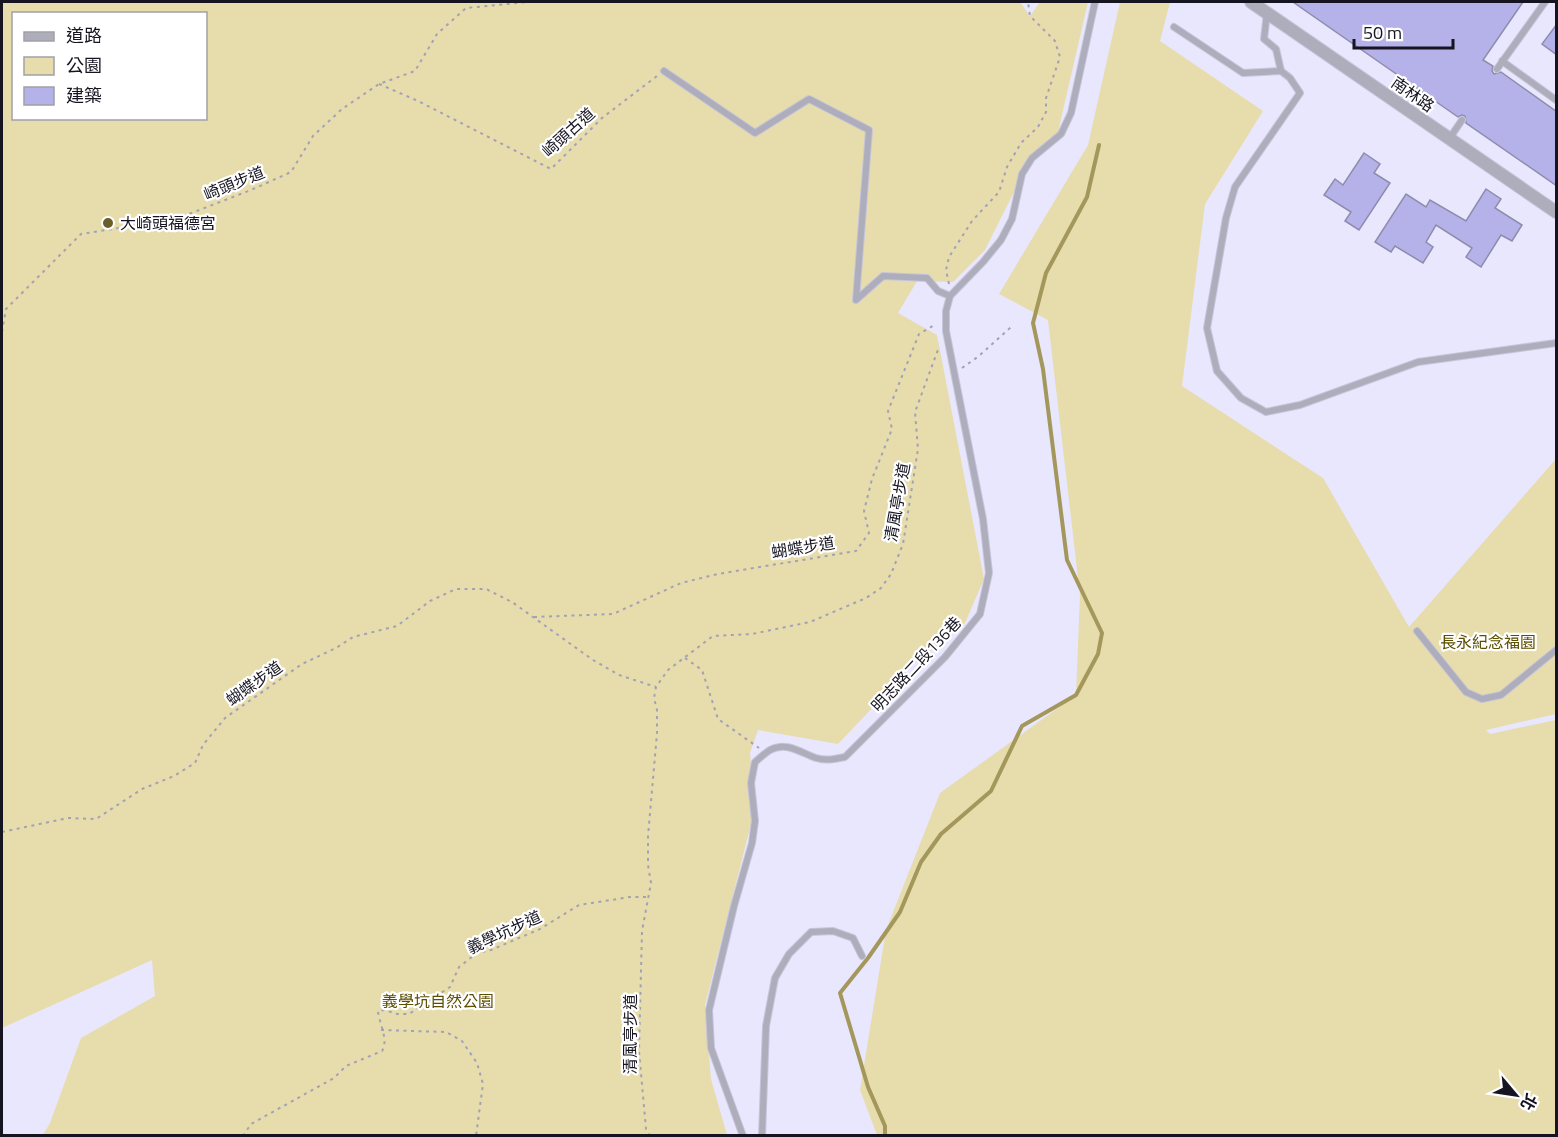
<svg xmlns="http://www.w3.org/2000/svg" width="1558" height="1137" font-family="'Titillium Web','Noto Sans TC',sans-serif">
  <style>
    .green { fill: #e7dcac; fill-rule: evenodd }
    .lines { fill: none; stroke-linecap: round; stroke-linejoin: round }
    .stream { stroke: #a4975c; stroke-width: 4 }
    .building { fill: #b5b1e9; stroke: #8e8cad; stroke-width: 1.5 }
    .lane-casing { stroke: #c6c5da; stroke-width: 8 }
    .street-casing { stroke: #c6c5da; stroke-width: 14 }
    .path { stroke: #a3a2b5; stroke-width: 2; stroke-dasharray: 3 4.5; stroke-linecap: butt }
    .lane { stroke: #adadbc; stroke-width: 6 }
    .street { stroke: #adadbc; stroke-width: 12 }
    .poi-dot { fill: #6a5f2b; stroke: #fff; stroke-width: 2 }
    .labels { text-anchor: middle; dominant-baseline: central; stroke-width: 4.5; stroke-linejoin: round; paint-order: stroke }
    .street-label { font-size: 16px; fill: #151420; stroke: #fff }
    .poi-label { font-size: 16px; fill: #151420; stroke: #fff; text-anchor: start }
    .park-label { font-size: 16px; fill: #5d4f01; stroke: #fff }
  </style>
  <rect width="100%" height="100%" fill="#e8e7fd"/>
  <g class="green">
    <path d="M2,2H1020L1030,16L1040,2H1088L1058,132L1025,170L985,250L953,282L917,281L898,313L937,335L984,579L965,623L915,663L838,744L758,730L750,753L755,808L705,1005L711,1079L727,1135H43L50,1123L81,1038L155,996L152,960L2,1028ZM14,14H206V118H14Z"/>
    <polygon points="1120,2 1170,2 1160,41 1263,111 1205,204 1182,386 1323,478 1409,627 1556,459 1556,714 1486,730 1490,734 1556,720 1556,1135 877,1135 860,1090 886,930 940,793 1076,695 1080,595 1048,320 999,294 1088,145"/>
  </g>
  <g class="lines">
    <polyline class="stream" points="885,1136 885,1126 868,1087 840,993 868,958 900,912 921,862 941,834 991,791 1022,726 1076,695 1098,654 1102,633 1067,560 1043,369 1033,323 1046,273 1087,197 1099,145"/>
  </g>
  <g class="building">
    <polygon points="1293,2 1523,2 1483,60 1493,66 1492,71 1494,74 1501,72 1557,112 1557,186 1466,123 1465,116 1462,115 1458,117"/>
    <polygon points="1557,24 1557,55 1542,44"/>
    <polygon points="1364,153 1380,164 1374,173 1390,183 1359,230 1345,221 1351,212 1324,195 1335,179 1343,185"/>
    <polygon points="1486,189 1501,199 1495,208 1522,225 1512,241 1501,235 1481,267 1466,257 1472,248 1436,225 1426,242 1433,247 1423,263 1395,246 1391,252 1375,242 1406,194 1426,207 1430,200 1466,221"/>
  </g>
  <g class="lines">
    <g class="lane-casing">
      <g id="lane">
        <polyline points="1267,13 1264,39 1276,49 1281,71 1290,78 1300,93 1235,187 1226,218 1207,328 1217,371 1241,398 1266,412 1300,405 1418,362 1556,343"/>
        <polyline points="1174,27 1243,73 1281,71"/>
        <polyline points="1502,61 1556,100"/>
        <polyline points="1497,69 1545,2"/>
        <polyline points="664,71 755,133 809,99 869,130 856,300 883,276 927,278 938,291 950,296"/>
        <polyline points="1449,139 1462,120"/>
        <polyline points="1417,631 1466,692 1482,699 1501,695 1556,650"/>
        <path d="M743,1136L711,1048L709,1010L734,906L752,843L755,821L751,783L755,762C760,758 765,753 770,750C787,741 801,753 816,758C826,761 835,759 845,757L945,657L980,614L989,573L983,519L946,331V311L950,296L983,262L1001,240L1012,219L1022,174L1032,158L1061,134L1071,113L1095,2"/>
        <polyline points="762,1136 766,1026 775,978 789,954 811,932 833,931 853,938 862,956"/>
      </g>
    </g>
    <g class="street-casing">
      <polyline id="street" points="1251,2 1556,212"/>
    </g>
    <g class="path">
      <polyline points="379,84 418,101 551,169 602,118 657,76"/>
      <polyline points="949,284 946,270 949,257 972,221 999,192 1007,167 1021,143 1038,127 1046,112 1046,98 1060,57 1055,41 1030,16 1028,2"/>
      <polyline points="2,332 6,309 81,234 176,219 251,190 291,172 313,136 342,109 379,84 415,71 437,34 466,8 527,2"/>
      <polyline points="962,368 979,356 1011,327"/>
      <polyline points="534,617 613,614 681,583 718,574 856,551 869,533 864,511 872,479 892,429 888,411 919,334 936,324"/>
      <polyline points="685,658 702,670 718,719 759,748"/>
      <polyline points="2,832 68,818 96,819 142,789 174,776 195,763 203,745 225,718 302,664 336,648 353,637 397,626 430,601 456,589 486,589 512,602 593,660 619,675 656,687"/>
      <polyline points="381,1030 446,1032 462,1041 477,1063 483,1084 476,1136"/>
      <path d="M243,1136L251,1124L334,1078L346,1066L382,1051C389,1040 379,1023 378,1011L385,1010L397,1014H409L450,987L459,967L477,953L491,950L540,929L579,905L630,897H647"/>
      <polyline points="650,1136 646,1129 639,1051 642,931 651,883 648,865 648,836 657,733 657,710 654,698 656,687 668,670 713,636 752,634 810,622 866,598 881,588 891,574 903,544 918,449 915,412 939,347"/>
    </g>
    <use href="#lane" class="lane"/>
    <use href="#street" class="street"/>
  </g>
  <circle class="poi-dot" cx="108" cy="223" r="6"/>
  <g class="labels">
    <g class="street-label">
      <text transform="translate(1413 94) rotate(35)">南林路</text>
      <text transform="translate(568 132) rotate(-42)">崎頭古道</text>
      <text transform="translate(234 183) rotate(-22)">崎頭步道</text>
      <text transform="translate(897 502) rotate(-80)">清風亭步道</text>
      <text transform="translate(803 547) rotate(-9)">蝴蝶步道</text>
      <text transform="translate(916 664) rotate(-47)">明志路二段136巷</text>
      <text transform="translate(254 683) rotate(-35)">蝴蝶步道</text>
      <text transform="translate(504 932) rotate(-25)">義學坑步道</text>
      <text transform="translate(630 1034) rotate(-90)">清風亭步道</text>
    </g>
    <g class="poi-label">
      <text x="120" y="223">大崎頭福德宮</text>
    </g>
    <g class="park-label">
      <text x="1488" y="642">長永紀念福園</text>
      <text x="438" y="1001">義學坑自然公園</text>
    </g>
  </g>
  <rect width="1558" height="1137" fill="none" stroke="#151420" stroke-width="6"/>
  <rect x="12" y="12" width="195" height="108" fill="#ffffff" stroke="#a1a1a6" stroke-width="1.5"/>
  <rect x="24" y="32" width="30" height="9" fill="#adadbc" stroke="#a1a1a6" stroke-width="1.5"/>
  <text x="66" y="42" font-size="18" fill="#151420">道路</text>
  <rect x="24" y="57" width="30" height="18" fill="#e7dcac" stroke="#a1a1a6" stroke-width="1.5"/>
  <text x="66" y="72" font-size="18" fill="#151420">公園</text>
  <rect x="24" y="87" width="30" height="18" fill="#b5b1e9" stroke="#a1a1a6" stroke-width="1.5"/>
  <text x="66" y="102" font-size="18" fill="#151420">建築</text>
  <g transform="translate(1516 1095) rotate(119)" stroke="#ffffff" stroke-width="4.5" paint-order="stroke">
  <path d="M0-4.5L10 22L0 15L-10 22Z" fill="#151420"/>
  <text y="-9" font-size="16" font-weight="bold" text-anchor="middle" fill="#151420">北</text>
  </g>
  <path d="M1354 39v9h99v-9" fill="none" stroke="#151420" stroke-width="3"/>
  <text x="1363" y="39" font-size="18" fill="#151420" stroke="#ffffff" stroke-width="4.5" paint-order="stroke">50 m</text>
</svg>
